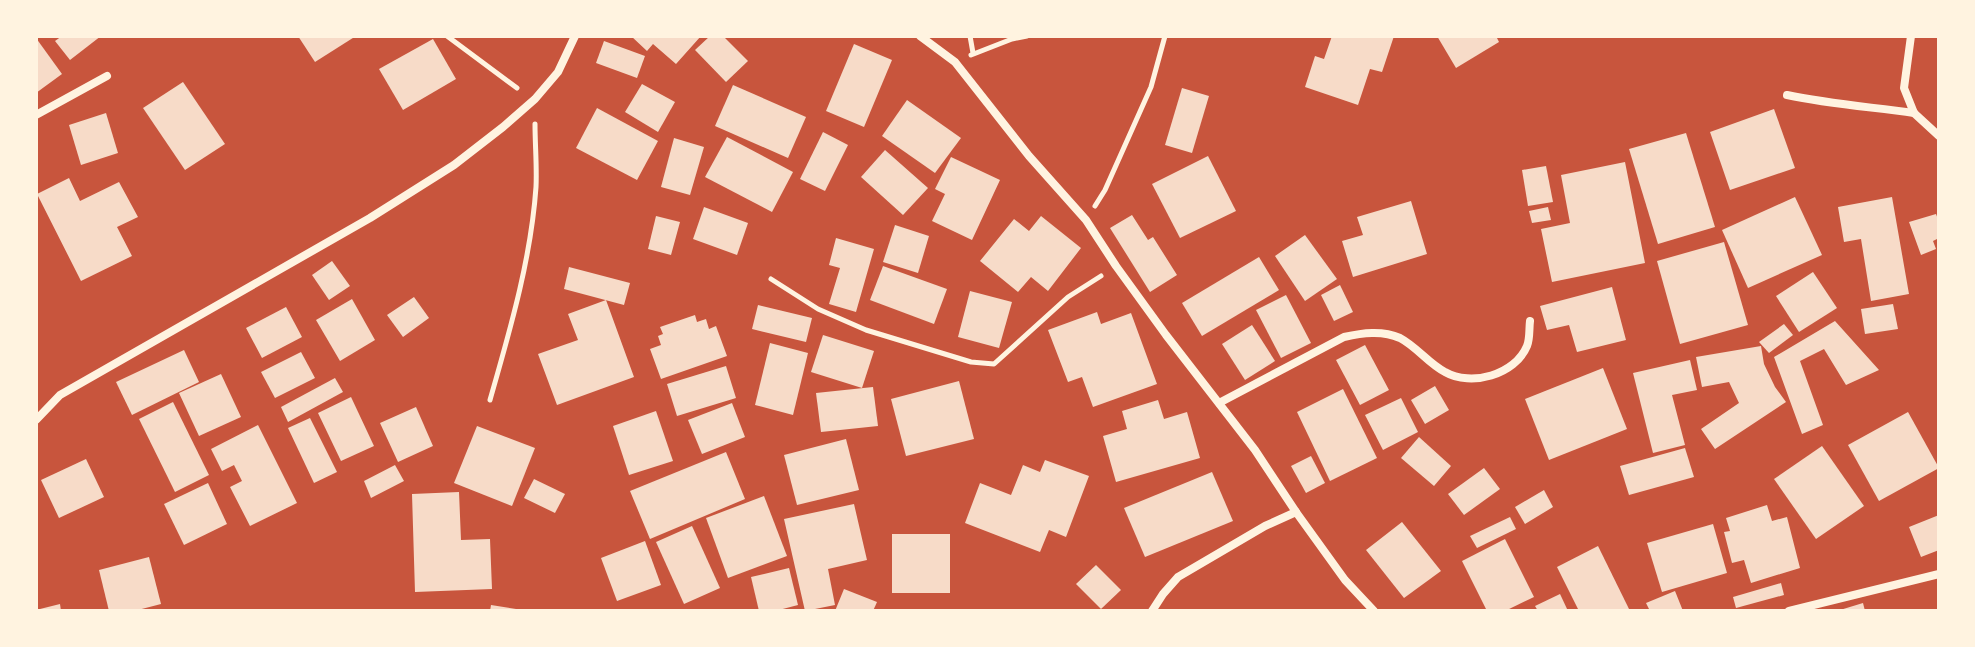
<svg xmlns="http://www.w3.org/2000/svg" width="1975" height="647" font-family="Figtree,sans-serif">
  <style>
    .building { fill: #f7dbc8 }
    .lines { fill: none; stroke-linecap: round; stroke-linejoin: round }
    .path { stroke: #fff3e0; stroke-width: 5 }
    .minor { stroke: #fff3e0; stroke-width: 8 }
  </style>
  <rect width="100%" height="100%" fill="#c8553d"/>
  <g class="building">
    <polygon points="62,36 101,36 70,60 55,41"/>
    <polygon points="298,36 356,36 315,62"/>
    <polygon points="631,36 701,36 676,64 653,44 647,51"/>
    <polygon points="710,36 723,36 748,61 726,82 695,50"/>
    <polygon points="1332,36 1394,36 1382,72 1370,69 1358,105 1305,87 1315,56 1324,59"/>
    <polygon points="1437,36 1496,36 1499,42 1456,68"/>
    <polygon points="36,38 62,74 36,93"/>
    <polygon points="433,39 456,79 403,110 379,69"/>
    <polygon points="604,41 645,56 637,78 596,63"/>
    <polygon points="854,44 892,60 864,127 826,111"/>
    <polygon points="183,82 225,144 185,170 143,108"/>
    <polygon points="642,84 675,102 658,132 625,112"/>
    <polygon points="733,85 806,117 788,158 715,126"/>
    <polygon points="1182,88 1209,96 1192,153 1165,145"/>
    <polygon points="907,100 961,138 935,173 882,136"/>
    <polygon points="597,108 658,141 637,180 576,148"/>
    <polygon points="1774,109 1795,168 1730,190 1710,132"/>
    <polygon points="106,113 118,153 81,165 69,125"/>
    <polygon points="823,132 848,145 825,191 800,179"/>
    <polygon points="1686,133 1715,227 1658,244 1629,149"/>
    <polygon points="727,137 793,172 772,212 705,177"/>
    <polygon points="674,138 704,147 690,195 661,187"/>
    <polygon points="885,150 928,188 903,215 861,177"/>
    <polygon points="1208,156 1236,211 1180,238 1152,184"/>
    <polygon points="951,157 1000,180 972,240 932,221 945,194 935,189"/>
    <polygon points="1625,162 1645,263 1552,282 1541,229 1570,223 1561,175"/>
    <polygon points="1546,166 1553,202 1528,206 1522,170"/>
    <polygon points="69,178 80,201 119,182 138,217 117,227 132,256 81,281 37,194"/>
    <polygon points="1795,197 1822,255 1748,288 1722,230"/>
    <polygon points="1892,197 1909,294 1871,301 1861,239 1844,242 1838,207"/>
    <polygon points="1411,201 1427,254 1353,277 1342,241 1363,235 1357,217"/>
    <polygon points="704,207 748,223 737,255 693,239"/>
    <polygon points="1548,207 1551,220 1532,223 1529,211"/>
    <polygon points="1936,214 1939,222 1939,238 1933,241 1936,249 1921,255 1909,222"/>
    <polygon points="1132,215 1148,240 1153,237 1177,275 1150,292 1110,228"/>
    <polygon points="656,216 680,222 671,255 648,249"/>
    <polygon points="1041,216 1081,248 1048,291 1031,277 1018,292 980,261 1014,219 1029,231"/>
    <polygon points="895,225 929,236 918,273 883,262"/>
    <polygon points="1305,235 1337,279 1305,301 1275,256"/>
    <polygon points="836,238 874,249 856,312 829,304 840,268 829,265"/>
    <polygon points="1724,242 1748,325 1680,344 1657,261"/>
    <polygon points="1259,257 1279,290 1202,336 1182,303"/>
    <polygon points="332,261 350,286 329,300 312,275"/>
    <polygon points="883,266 947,289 934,324 870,300"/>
    <polygon points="569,267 630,283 624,305 564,289"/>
    <polygon points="1813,272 1837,308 1799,332 1776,296"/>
    <polygon points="1340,285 1353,312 1334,321 1321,295"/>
    <polygon points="1612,287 1626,340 1577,352 1569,325 1547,330 1540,306"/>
    <polygon points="970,291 1012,302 999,348 958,337"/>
    <polygon points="1286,295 1311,343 1281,358 1256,310"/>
    <polygon points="414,297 429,318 403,337 387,315"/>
    <polygon points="352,299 375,340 340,361 316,320"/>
    <polygon points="606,300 634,377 557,405 538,354 578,340 568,314"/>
    <polygon points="1893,304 1898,329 1865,334 1861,309"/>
    <polygon points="758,305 812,318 806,342 752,329"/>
    <polygon points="286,307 302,337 262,358 246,328"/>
    <polygon points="1097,312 1101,324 1131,313 1157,384 1093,407 1082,377 1068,382 1048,330"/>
    <polygon points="695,315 697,322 706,319 709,329 716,326 727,356 661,379 650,349 661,345 658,336 663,334 660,327"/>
    <polygon points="1835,321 1879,370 1846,385 1824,349 1800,361 1823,425 1802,434 1774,357"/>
    <polygon points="1784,324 1793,335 1769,353 1759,342"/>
    <polygon points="1252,325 1275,361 1245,380 1222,344"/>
    <polygon points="823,335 874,351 862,388 811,372"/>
    <polygon points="770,343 808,353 793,415 755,405"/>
    <polygon points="1365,345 1389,390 1360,405 1336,360"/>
    <polygon points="1761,346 1764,364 1775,387 1786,402 1715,449 1701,429 1739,403 1729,382 1702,387 1696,357"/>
    <polygon points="184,350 199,382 132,415 116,382"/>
    <polygon points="301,352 315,378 275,398 261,372"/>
    <polygon points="1690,360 1697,390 1672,395 1685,445 1653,453 1633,373"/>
    <polygon points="726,366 736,398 677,416 667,384"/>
    <polygon points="1603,368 1627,429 1549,460 1525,399"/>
    <polygon points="221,374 241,417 199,436 179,393"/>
    <polygon points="335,378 343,392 288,422 281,407"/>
    <polygon points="959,381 974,439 906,456 891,399"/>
    <polygon points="1435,386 1449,410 1425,424 1411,400"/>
    <polygon points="873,387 878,426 821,432 816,393"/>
    <polygon points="1343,389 1377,458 1330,481 1297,412"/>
    <polygon points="351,397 374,446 341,461 318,413"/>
    <polygon points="1401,398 1418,432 1383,450 1365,415"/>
    <polygon points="1158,400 1164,419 1187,412 1200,458 1116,482 1103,436 1127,429 1122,411"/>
    <polygon points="173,402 209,475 175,492 139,419"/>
    <polygon points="732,403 745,437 702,454 688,420"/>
    <polygon points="416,407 433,446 398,462 380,423"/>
    <polygon points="656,411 673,461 629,475 613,426"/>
    <polygon points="1908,412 1939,468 1879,501 1848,445"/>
    <polygon points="310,418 337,472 314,483 288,428"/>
    <polygon points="258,425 297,503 250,526 230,487 242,481 234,465 222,471 211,449"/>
    <polygon points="477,426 535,448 512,506 454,483"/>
    <polygon points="1419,437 1451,466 1434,486 1401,458"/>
    <polygon points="846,439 859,490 797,505 784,455"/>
    <polygon points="1822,446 1864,506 1816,539 1774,479"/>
    <polygon points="1685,448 1694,477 1629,495 1620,466"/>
    <polygon points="726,452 745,499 650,539 630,491"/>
    <polygon points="1311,456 1325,483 1306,493 1291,466"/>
    <polygon points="86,459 104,497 59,518 41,480"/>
    <polygon points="1045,460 1089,476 1066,537 1049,530 1040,552 965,523 980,483 1011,495 1023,465 1040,472"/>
    <polygon points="395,465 404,481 371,498 364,481"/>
    <polygon points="1484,468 1500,489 1464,515 1448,494"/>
    <polygon points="1212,472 1233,521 1145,557 1124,508"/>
    <polygon points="534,479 565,494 555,513 524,498"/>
    <polygon points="208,483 227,524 184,545 164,504"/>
    <polygon points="1544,490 1553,507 1525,524 1515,507"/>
    <polygon points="459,492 461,540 490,539 492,589 415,592 412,494"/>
    <polygon points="764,496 787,556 728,578 706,518"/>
    <polygon points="854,504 867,560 828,569 835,605 805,611 784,519"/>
    <polygon points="1767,505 1772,521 1787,517 1800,568 1751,583 1744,560 1732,563 1724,532 1730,531 1726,518"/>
    <polygon points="1939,515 1939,550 1921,557 1909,527"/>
    <polygon points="1510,517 1516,529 1477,548 1470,536"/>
    <polygon points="1402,522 1441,571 1404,598 1366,550"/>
    <polygon points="1713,524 1727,573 1662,592 1647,543"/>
    <polygon points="692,526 720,588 684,604 656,542"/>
    <rect x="892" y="534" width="58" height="59"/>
    <polygon points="1505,539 1534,597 1505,611 1487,611 1462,561"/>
    <polygon points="645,541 661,585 617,601 601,558"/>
    <polygon points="1598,546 1630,611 1579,611 1557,567"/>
    <polygon points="149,557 161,604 134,611 109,611 99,570"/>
    <polygon points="1096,565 1121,590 1101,609 1076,584"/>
    <polygon points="789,568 798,605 775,611 759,611 751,577"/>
    <polygon points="1781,583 1784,595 1736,608 1733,597"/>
    <polygon points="844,589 877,602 873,611 835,611"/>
    <polygon points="1675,591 1683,611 1650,611 1646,603"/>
    <polygon points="1560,594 1568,611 1538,611 1535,606"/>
    <polygon points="1863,603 1865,611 1840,611 1840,610"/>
    <polygon points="60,604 61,611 36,611 36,610"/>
    <polygon points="491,605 516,609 516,611 490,611"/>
  </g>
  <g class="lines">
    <g class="path">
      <polyline points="447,36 517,88"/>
      <polyline points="970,36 973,53"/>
      <polyline points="971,55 1012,39 1027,36"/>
      <polyline points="1095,206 1105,190 1151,87 1165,36"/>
      <polyline points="771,279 818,309 866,330 971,362 994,364 1068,297 1101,276"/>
      <path d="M490,400C510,330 531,259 536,187C537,166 535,145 535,124"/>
    </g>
    <g class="minor">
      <polyline points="920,36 955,62 1029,156 1086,220 1116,266 1166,335 1255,450 1296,512 1345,580 1374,611"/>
      <polyline points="1911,36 1904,88 1914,113 1939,136"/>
      <path d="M1787,95C1829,104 1872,107 1914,113"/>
      <polyline points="36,115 107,76"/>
      <path d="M1219,403L1344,337C1362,333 1382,330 1400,338C1417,347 1429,364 1445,372C1471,387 1515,375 1527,346C1530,339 1529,329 1530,321"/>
      <polyline points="36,420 60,395 370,218 454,165 503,127 535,99 558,72 575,36"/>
      <polyline points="1152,611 1163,594 1178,577 1265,526 1296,512"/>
      <polyline points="1789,611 1939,574"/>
    </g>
  </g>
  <rect width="1975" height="647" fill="none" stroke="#fff3e0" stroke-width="76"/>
</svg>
